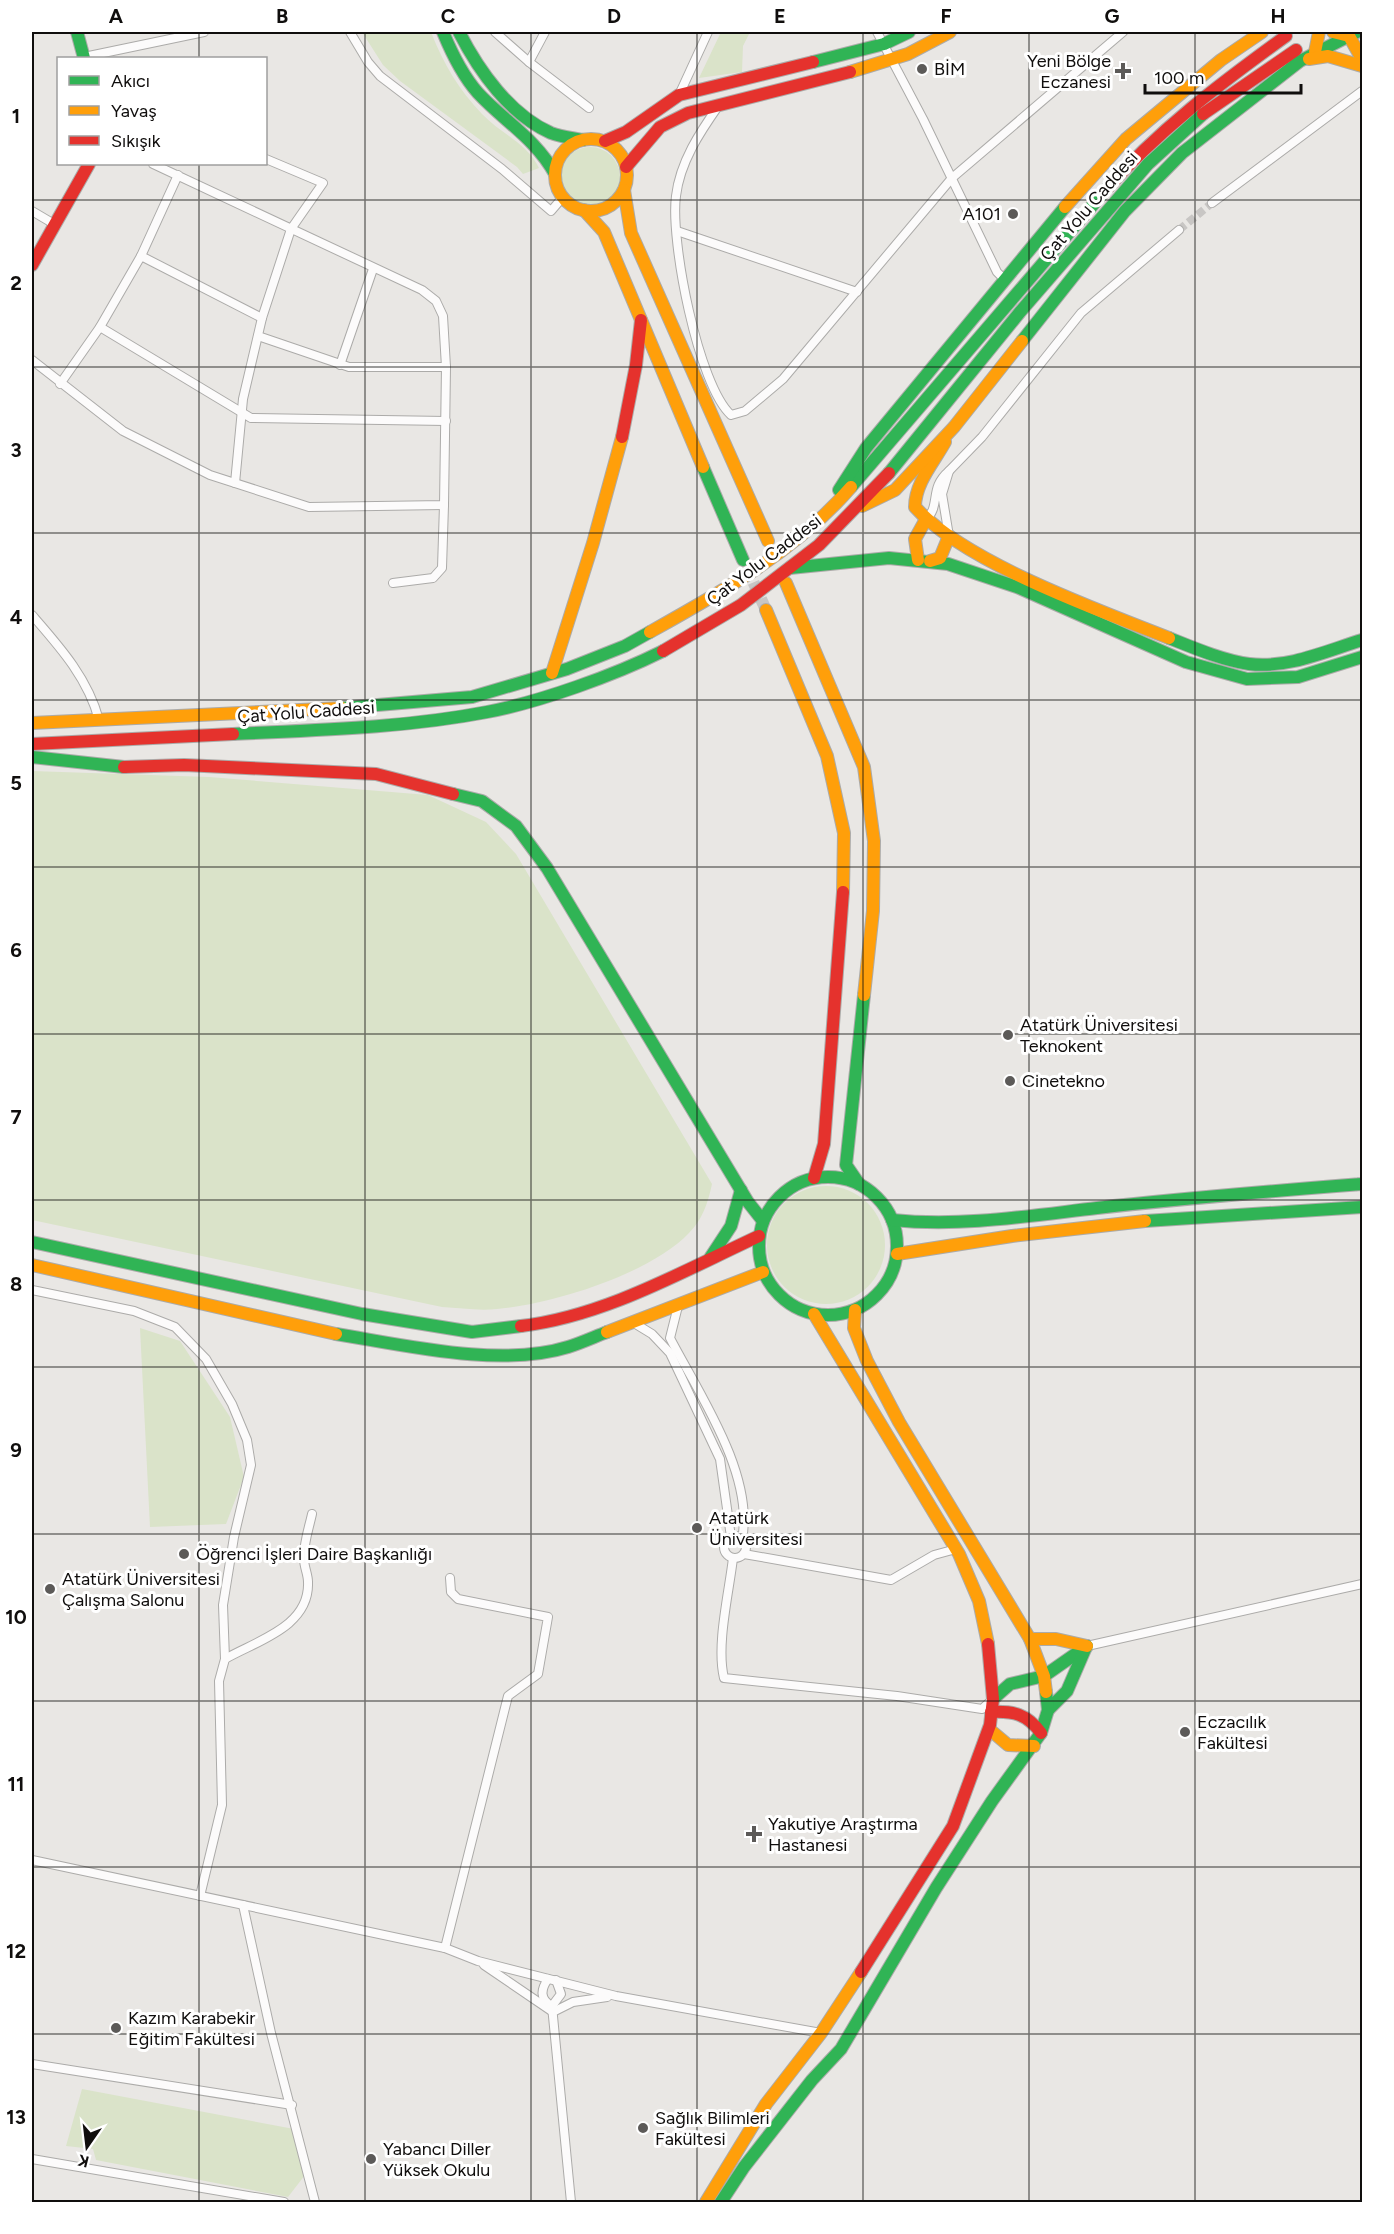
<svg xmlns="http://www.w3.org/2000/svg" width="1394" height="2234" font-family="Figtree,sans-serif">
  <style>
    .green { fill: #dae3c9 }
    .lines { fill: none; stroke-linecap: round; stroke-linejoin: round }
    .street-tunnel { stroke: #c8c6c4; stroke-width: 8; stroke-dasharray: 8 4; stroke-linecap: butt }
    .secondary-tunnel { stroke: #c8c6c4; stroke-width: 12; stroke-dasharray: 12 6; stroke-linecap: butt }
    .street-casing { stroke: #acaba9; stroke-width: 10 }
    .fast-casing { stroke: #acaba9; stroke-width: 14 }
    .slow-casing { stroke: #acaba9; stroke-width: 14 }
    .jam-casing { stroke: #acaba9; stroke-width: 14 }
    .street { stroke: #fcfbfb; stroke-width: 8 }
    .fast { stroke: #30b455; stroke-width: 12 }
    .slow { stroke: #ff9f0a; stroke-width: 12 }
    .jam { stroke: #e5322d; stroke-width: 12 }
    .grid { fill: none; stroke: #100e0d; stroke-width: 1.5; stroke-opacity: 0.55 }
    .poi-dot { fill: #5c5a58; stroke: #fff; stroke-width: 2 }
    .labels { text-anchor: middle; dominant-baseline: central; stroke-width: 6; stroke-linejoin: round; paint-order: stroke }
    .poi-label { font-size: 18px; fill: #100e0d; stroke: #fff; text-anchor: start }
    .street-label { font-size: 18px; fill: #100e0d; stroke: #fff }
    .neatline { fill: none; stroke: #100e0d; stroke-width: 2 }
    .grid-label { font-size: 20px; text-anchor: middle; font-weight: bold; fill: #100e0d }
  </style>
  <rect width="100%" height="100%" fill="#e9e7e4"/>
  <g class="green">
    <path d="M362,32H431C443,63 459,90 482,114C501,134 527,143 539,168L523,174L517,167L400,81L383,65Z"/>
    <polygon points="721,32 750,32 743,46 742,72 699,78"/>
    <circle cx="590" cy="177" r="30"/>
    <path d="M32,771L209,777L428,795L486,822L516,854L712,1184C708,1202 703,1219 689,1233C650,1274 553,1304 497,1309C479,1311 460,1308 442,1307L32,1220Z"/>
    <circle cx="826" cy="1245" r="59"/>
    <polygon points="140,1328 180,1341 230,1417 244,1477 226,1524 150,1527"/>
    <polygon points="82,2089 294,2129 305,2175 288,2197 96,2160 93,2149 66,2146"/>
  </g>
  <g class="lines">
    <polyline class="street-tunnel" points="1179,230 1212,203"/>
    <polyline class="secondary-tunnel" points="746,566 766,610"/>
    <g class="street-casing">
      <g id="street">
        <polyline points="350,32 368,62 380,76 502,169 551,211 563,197"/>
        <polyline points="495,32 529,62 589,108"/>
        <polyline points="877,32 923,119 997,272 1004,279"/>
        <polyline points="84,57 204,32"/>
        <polyline points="529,62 545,32"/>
        <polyline points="679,95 708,32"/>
        <path d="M719,105C700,132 680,162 676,196C670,240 698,385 731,415L745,411L783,379L952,178L1123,32"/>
        <polyline points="1212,203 1362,91"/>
        <polyline points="32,211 54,224"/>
        <polyline points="677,231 857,292"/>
        <polyline points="141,256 178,175"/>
        <polyline points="100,327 251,418 446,421"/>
        <polyline points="258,336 349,367 446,367"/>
        <polyline points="32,360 123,431 210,475 309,507 444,505 446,367 443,316 436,301 422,290 153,164"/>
        <polyline points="340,365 373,269"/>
        <polyline points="60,384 100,327 141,256 262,318"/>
        <polyline points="949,471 982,437 1081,313 1179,230"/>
        <polyline points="235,483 243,399 262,318 291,229 323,183 266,159"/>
        <path d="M925,521C942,505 928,489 949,471L942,494L949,536"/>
        <polyline points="393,583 433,578 442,568 444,505"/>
        <path d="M32,615C59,646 88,678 99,720"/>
        <polyline points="32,1290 134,1311 175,1327 206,1359 232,1404 247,1440 251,1465 234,1537 223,1605 225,1659"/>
        <path d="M678,1306L670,1338C698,1392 755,1475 742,1539"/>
        <polyline points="634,1323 652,1334 670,1353 720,1459 731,1537"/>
        <circle cx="735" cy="1547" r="11"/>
        <polyline points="744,1554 891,1580 934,1555 956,1549"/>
        <path d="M733,1558C729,1593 716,1645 724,1678L897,1696L982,1709L993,1699"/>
        <polyline points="1087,1646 1362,1584"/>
        <polyline points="32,1860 445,1948 478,1961 616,1996 821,2033"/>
        <path d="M200,1896L222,1805L219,1681L225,1659C256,1641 310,1627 308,1582C308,1574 304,1567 304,1559C303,1545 309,1528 312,1514"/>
        <polyline points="243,1905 271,2033 315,2202"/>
        <polyline points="445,1948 508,1696 538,1674 548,1617 458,1599 451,1592 450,1578"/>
        <polyline points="484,1965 553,2012 573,2002 607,1997"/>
        <path d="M548,1979C541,1989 539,1999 552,2006L571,2202"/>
        <polyline points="552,2006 561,1994 556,1980"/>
        <polyline points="32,2064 292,2105"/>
        <polyline points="32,2159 284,2202"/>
      </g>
    </g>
    <g class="fast-casing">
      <g id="fast">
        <polyline points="77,32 84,58"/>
        <path d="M443,32C452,54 462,75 478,93C504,121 536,139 555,174"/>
        <path d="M459,32C479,71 510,115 551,133C561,137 573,138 583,140"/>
        <polyline points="813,62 884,44 909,32"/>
        <polyline points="1022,341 1125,211 1182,153 1300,61 1357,32"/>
        <polyline points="703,467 743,560"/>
        <polyline points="889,473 1020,312 1148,164 1203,114"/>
        <polyline points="851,487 1104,192"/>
        <polyline points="839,490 866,448 1065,207"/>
        <polyline points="790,568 889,558 948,564 1017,587 1186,662 1247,679 1298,677 1362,657"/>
        <path d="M1169,638C1194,648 1222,660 1249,664C1287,669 1326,651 1362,640"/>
        <polyline points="342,708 472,697 567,669 625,646 650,632"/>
        <path d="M233,734C318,730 404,728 487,712C540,702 615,675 663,651"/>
        <polyline points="32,757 124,767"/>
        <polyline points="453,794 482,801 516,826 547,868 748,1202 763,1221"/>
        <circle cx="828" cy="1246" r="69"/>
        <polyline points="859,1184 846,1165 864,995"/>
        <path d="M892,1220C962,1227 1028,1216 1097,1208C1185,1198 1274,1191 1362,1184"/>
        <polyline points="1145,1221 1362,1207"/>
        <polyline points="32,1242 362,1314 472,1332 521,1326"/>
        <polyline points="710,1258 731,1226 741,1190"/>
        <path d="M336,1334C404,1345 501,1368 568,1347C581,1343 594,1337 607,1332"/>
        <polyline points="993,1699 1010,1684 1044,1676 1087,1646"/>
        <polyline points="1048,1710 1067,1691 1086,1647"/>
        <polyline points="721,2202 744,2167 812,2080 841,2049 936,1888 992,1801 1041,1733 1048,1710 1046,1692"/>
      </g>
    </g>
    <g class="slow-casing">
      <g id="slow">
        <polyline points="1333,32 1349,36 1362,59"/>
        <polyline points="1315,52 1319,32"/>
        <polyline points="1309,59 1328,56 1362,66"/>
        <polyline points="850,72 908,54 950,32"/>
        <circle cx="591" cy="175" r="36"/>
        <polyline points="624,190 631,233 768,541"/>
        <polyline points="1065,207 1126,139 1221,60 1262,32"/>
        <polyline points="584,210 604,232 703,467"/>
        <path d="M945,442C934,462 915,483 915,507C964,562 1098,610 1169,638"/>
        <polyline points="862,506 895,490 954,427 1022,341"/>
        <polyline points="918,560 915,539 925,521"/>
        <polyline points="930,561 940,558 949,536"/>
        <polyline points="786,583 864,767 874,841 873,911 864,995"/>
        <polyline points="766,610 827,756 844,833 843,892"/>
        <path d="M650,632C722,592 797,550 851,487"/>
        <polyline points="552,673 593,543 622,437"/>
        <polyline points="32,723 342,708"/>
        <polyline points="897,1254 1012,1236 1145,1221"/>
        <polyline points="32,1265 336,1334"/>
        <polyline points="855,1310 854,1328 867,1361 899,1422 1030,1639 1044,1676 1046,1692"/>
        <polyline points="814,1314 959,1554 979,1601 988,1644"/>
        <polyline points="607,1332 763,1272"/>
        <polyline points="1030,1639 1056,1639 1087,1646"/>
        <polyline points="989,1729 1008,1745 1034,1746"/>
        <polyline points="706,2202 766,2104 821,2033 861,1972"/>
      </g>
    </g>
    <g class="jam-casing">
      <g id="jam">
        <polyline points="1203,114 1296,50"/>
        <polyline points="605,141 626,132 679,95 813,62"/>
        <polyline points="626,167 660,127 688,113 850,72"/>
        <path d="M1104,192C1157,131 1221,83 1286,36"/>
        <polyline points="32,265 89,164"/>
        <polyline points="622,437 636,365 641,320"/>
        <polyline points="663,651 741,605 819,545 889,473"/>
        <polyline points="32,744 233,734"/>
        <polyline points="124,767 184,765 376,774 453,794"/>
        <polyline points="814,1178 824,1144 843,892"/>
        <path d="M521,1326C605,1316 683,1271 759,1236"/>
        <path d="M991,1712C1014,1711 1027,1714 1041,1733"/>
        <polyline points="861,1972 953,1826 990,1725 993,1699 988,1644"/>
      </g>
    </g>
    <use href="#street" class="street"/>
    <use href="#fast" class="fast"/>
    <use href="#slow" class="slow"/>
    <use href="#jam" class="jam"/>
  </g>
  <path class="grid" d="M199,32V58M365,32V2202M531,32V2202M697,32V2202M863,32V2202M1029,32V2202M1195,32V2202M199,164V2202M32,200H1362M32,367H1362M32,533H1362M32,700H1362M32,867H1362M32,1034H1362M32,1200H1362M32,1367H1362M32,1534H1362M32,1701H1362M32,1867H1362M32,2034H1362"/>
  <g class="poi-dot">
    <circle cx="922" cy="69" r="6"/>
    <path d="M1120 62h6v6h6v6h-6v6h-6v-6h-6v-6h6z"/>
    <circle cx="1013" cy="214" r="6"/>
    <circle cx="1008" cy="1035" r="6"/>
    <circle cx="1010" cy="1081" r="6"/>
    <circle cx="697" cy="1528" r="6"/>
    <circle cx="184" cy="1554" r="6"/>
    <circle cx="50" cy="1589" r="6"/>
    <circle cx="1185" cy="1732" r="6"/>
    <path d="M751 1825h6v6h6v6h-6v6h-6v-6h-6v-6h6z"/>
    <circle cx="116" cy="2028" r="6"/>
    <circle cx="643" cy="2128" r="6"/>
    <circle cx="371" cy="2159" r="6"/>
  </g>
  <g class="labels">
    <g class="poi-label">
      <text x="1111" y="61" text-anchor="end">Yeni Bölge<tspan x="1111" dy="21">Eczanesi</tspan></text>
      <text x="934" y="69">BİM</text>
      <text x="1001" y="214" text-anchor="end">A101</text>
      <text x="1020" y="1025">Atatürk Üniversitesi<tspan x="1020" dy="21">Teknokent</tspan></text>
      <text x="1022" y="1081">Cinetekno</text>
      <text x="709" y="1518">Atatürk<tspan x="709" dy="21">Üniversitesi</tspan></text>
      <text x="196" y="1554">Öğrenci İşleri Daire Başkanlığı</text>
      <text x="62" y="1579">Atatürk Üniversitesi<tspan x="62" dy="21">Çalışma Salonu</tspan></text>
      <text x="1197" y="1722">Eczacılık<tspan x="1197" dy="21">Fakültesi</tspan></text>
      <text x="768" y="1824">Yakutiye Araştırma<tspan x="768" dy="21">Hastanesi</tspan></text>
      <text x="128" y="2018">Kazım Karabekir<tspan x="128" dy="21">Eğitim Fakültesi</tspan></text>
      <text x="655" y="2118">Sağlık Bilimleri<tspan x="655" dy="21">Fakültesi</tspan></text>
      <text x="383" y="2149">Yabancı Diller<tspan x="383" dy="21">Yüksek Okulu</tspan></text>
    </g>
    <g class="street-label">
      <text transform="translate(1089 206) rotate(-49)">Çat Yolu Caddesi</text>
      <text transform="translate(764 560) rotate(-37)">Çat Yolu Caddesi</text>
      <text transform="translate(306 712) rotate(-4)">Çat Yolu Caddesi</text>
    </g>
  </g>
  <rect width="1394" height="2234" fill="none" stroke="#ffffff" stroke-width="66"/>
  <rect x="57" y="57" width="210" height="108" fill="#ffffff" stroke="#9f9f9e" stroke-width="1.5"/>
  <rect x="69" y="76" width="30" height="9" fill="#30b455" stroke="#9f9f9e" stroke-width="1.5"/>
  <text x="111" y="87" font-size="18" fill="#100e0d">Akıcı</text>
  <rect x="69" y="106" width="30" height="9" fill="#ff9f0a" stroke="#9f9f9e" stroke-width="1.5"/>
  <text x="111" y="117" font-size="18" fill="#100e0d">Yavaş</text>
  <rect x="69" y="136" width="30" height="9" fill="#e5322d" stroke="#9f9f9e" stroke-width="1.5"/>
  <text x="111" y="147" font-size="18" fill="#100e0d">Sıkışık</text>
  <g transform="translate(87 2147) rotate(194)" stroke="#ffffff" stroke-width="4.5" paint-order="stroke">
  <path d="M0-4.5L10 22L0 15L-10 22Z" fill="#100e0d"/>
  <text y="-9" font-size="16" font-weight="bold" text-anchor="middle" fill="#100e0d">K</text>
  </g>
  <path d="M1145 84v9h156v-9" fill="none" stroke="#100e0d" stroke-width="3"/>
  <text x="1154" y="84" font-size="18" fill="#100e0d" stroke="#ffffff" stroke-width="4.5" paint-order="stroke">100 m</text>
  <rect x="33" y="33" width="1328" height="2168" class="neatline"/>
  <g class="grid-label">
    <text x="116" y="23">A</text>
    <text x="282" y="23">B</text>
    <text x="448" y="23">C</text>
    <text x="614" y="23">D</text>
    <text x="780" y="23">E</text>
    <text x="946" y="23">F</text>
    <text x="1112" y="23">G</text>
    <text x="1278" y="23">H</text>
    <text x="16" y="123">1</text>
    <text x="16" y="290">2</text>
    <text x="16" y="457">3</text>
    <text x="16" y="624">4</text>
    <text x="16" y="790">5</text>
    <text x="16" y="957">6</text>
    <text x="16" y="1124">7</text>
    <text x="16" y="1291">8</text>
    <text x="16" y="1457">9</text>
    <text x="16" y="1624">10</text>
    <text x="16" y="1791">11</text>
    <text x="16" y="1958">12</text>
    <text x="16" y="2124">13</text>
  </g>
</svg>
